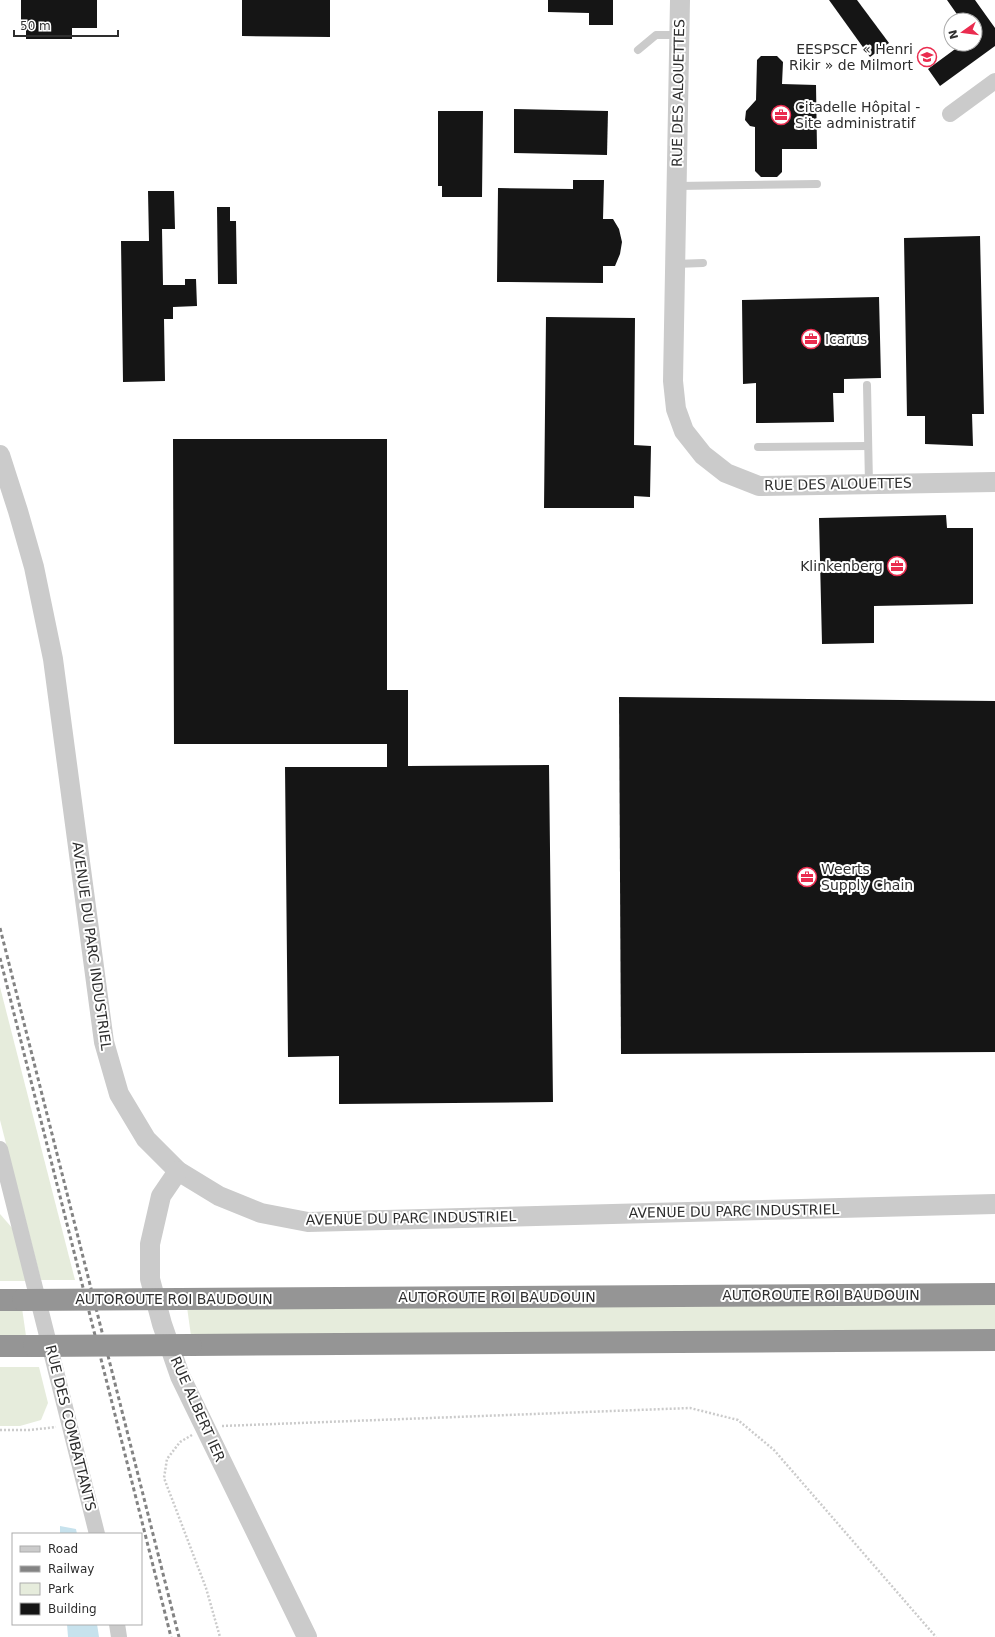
<svg xmlns="http://www.w3.org/2000/svg" width="995" height="1637" font-family="'DejaVu Sans',sans-serif">
  <style>
    .green { fill: #e6ecdc }
    .water { fill: #c7e2ed }
    .building { fill: #151515 }
    .lines { fill: none; stroke-linecap: round; stroke-linejoin: round }
    .path { stroke: #cbcbcb; stroke-width: 2.5; stroke-dasharray: 2 2; stroke-linecap: butt }
    .service { stroke: #cbcbcb; stroke-width: 8 }
    .minor { stroke: #cbcbcb; stroke-width: 16 }
    .tertiary { stroke: #cbcbcb; stroke-width: 20 }
    .motorway { stroke: #959595; stroke-width: 22 }
    .rail { stroke: #838383; stroke-width: 3; stroke-dasharray: 4 3; stroke-linecap: butt }
    .motorway-bridge { stroke: #959595; stroke-width: 22 }
    .labels { text-anchor: middle; dominant-baseline: central; stroke-width: 4; stroke-linejoin: round; paint-order: stroke }
    .poi-label { font-size: 14px; fill: #2e2e2e; stroke: #fff; text-anchor: start }
    .street-label { font-size: 14px; fill: #2e2e2e; stroke: #fff }
  </style>
  <rect width="100%" height="100%" fill="#fff"/>
  <g class="green">
    <polygon points="0,987 75,1280 41,1280 0,1120"/>
    <polygon points="0,1214 13,1229 27,1281 0,1281"/>
    <polygon points="995,1305 995,1331 191,1336 187,1307"/>
    <polygon points="0,1308 22,1308 26,1336 0,1336"/>
    <polygon points="0,1367 39,1367 48,1403 41,1420 20,1426 0,1426"/>
  </g>
  <g class="water">
    <polygon points="60,1526 76,1529 77,1534 60,1534"/>
    <polygon points="67,1624 97,1624 99,1637 68,1637"/>
  </g>
  <g class="building">
    <polygon points="21,0 97,0 97,28 72,28 72,39 26,39 26,28 21,28"/>
    <polygon points="242,0 330,0 330,37 242,36"/>
    <polygon points="548,0 613,0 613,25 589,25 589,13 548,12"/>
    <polygon points="829,0 857,0 889,43 870,57"/>
    <polygon points="947,0 975,0 995,28 995,46 940,86 928,69 962,44 975,44 975,20 961,20"/>
    <polygon points="761,56 777,56 783,62 782,84 816,85 817,149 782,149 782,172 777,177 761,177 755,171 755,127 750,126 745,120 746,111 756,100 757,60"/>
    <polygon points="514,109 608,111 607,155 514,153"/>
    <polygon points="438,111 483,111 482,197 442,197 442,186 438,186"/>
    <polygon points="573,180 604,180 603,219 613,219 619,229 622,242 620,254 615,266 603,266 603,283 497,282 498,188 573,189"/>
    <polygon points="148,191 174,191 175,229 162,229 163,285 185,285 185,279 196,279 197,306 173,307 173,319 164,319 165,381 123,382 121,241 149,241"/>
    <polygon points="217,207 230,207 230,221 236,221 237,284 218,284"/>
    <polygon points="980,236 984,414 972,414 973,446 925,444 925,416 907,416 904,238"/>
    <polygon points="879,297 881,378 844,379 844,393 833,393 834,422 756,423 756,383 743,384 742,300"/>
    <polygon points="546,317 635,318 634,445 651,446 650,497 634,496 634,508 544,508"/>
    <polygon points="173,439 387,439 387,690 408,690 408,766 549,765 553,1102 339,1104 339,1056 288,1057 285,767 387,767 387,744 174,744"/>
    <polygon points="946,515 947,528 973,528 973,604 874,606 874,643 822,644 819,518"/>
    <polygon points="619,697 995,701 995,1052 621,1054"/>
  </g>
  <g class="lines">
    <g class="path">
      <polyline points="222,1426 690,1408 738,1420 774,1450 936,1637"/>
      <polyline points="0,1430 30,1430 56,1427"/>
      <polyline points="192,1435 180,1442 167,1459 164,1478 206,1588 220,1637"/>
    </g>
    <g class="service">
      <polyline points="638,50 656,35 679,35"/>
      <polyline points="677,186 817,184"/>
      <polyline points="675,264 703,263"/>
      <polyline points="867,385 869,484"/>
      <polyline points="758,447 868,446"/>
    </g>
    <g class="minor">
      <polyline points="950,114 995,81"/>
      <polyline points="0,1149 97,1534"/>
      <polyline points="117,1624 119,1637"/>
    </g>
    <g class="tertiary">
      <polyline points="680,0 673,381 676,409 684,431 703,455 726,473 759,486 995,482"/>
      <polyline points="0,455 18,511 34,567 53,659 104,1042 119,1094 146,1139 178,1171 219,1196 261,1213 308,1222 995,1204"/>
      <polyline points="178,1171 161,1196 150,1244 150,1279 162,1324 180,1376 307,1637"/>
    </g>
    <g class="motorway">
      <polyline points="180,1299 995,1294"/>
      <polyline points="0,1300 23,1300"/>
      <polyline points="191,1345 995,1340"/>
      <polyline points="0,1346 34,1346"/>
    </g>
    <g class="rail">
      <polyline points="0,928 179,1637"/>
      <polyline points="0,958 171,1637"/>
    </g>
    <g class="motorway-bridge">
      <polyline points="23,1300 180,1299"/>
      <polyline points="34,1346 191,1345"/>
    </g>
  </g>
  <defs>
    <g id="school-ring" transform="scale(1)"><circle r="9.5" fill="#fff" stroke="#ea2c4f" stroke-width="1.5"/><path d="M0-5L7-2L0 1L-7-2ZM-4 1L0 2.5L4 1V4Q0 6-4 4Z" fill="#ea2c4f"/></g>
    <g id="office-ring" transform="scale(1)"><circle r="9.5" fill="#fff" stroke="#ea2c4f" stroke-width="1.5"/><path d="M-6-3h4V-5.5h4V-3h4V5H-6ZM-1-4.5V-3h2v-1.5ZM-6 0V1H6V0Z" fill="#ea2c4f"/></g>
  </defs>
  <g fill-rule="evenodd">
    <use href="#school-ring" x="927" y="57"/>
    <use href="#office-ring" x="781" y="115"/>
    <use href="#office-ring" x="811" y="339"/>
    <use href="#office-ring" x="897" y="566"/>
    <use href="#office-ring" x="807" y="877"/>
  </g>
  <g class="labels">
    <g class="poi-label">
      <text x="913" y="49" text-anchor="end">EESPSCF « Henri<tspan x="913" dy="16">Rikir » de Milmort</tspan></text>
      <text x="795" y="107">Citadelle Hôpital -<tspan x="795" dy="16">Site administratif</tspan></text>
      <text x="825" y="339">Icarus</text>
      <text x="883" y="566" text-anchor="end">Klinkenberg</text>
      <text x="821" y="869">Weerts<tspan x="821" dy="16">Supply Chain</tspan></text>
    </g>
    <g class="street-label">
      <text transform="translate(678 93) rotate(-89)">RUE DES ALOUETTES</text>
      <text transform="translate(838 484) rotate(-1)">RUE DES ALOUETTES</text>
      <text transform="translate(92 946) rotate(82)">AVENUE DU PARC INDUSTRIEL</text>
      <text transform="translate(734 1211) rotate(-1)">AVENUE DU PARC INDUSTRIEL</text>
      <text transform="translate(411 1218) rotate(-1)">AVENUE DU PARC INDUSTRIEL</text>
      <text x="821" y="1295">AUTOROUTE ROI BAUDOUIN</text>
      <text x="497" y="1297">AUTOROUTE ROI BAUDOUIN</text>
      <text x="174" y="1299">AUTOROUTE ROI BAUDOUIN</text>
      <text transform="translate(198 1409) rotate(66)">RUE ALBERT IER</text>
      <text transform="translate(71 1428) rotate(76)">RUE DES COMBATTANTS</text>
    </g>
  </g>
  <rect x="12" y="1533" width="130" height="92" fill="#ffffff" stroke="#ababab"/>
  <rect x="20" y="1546" width="20" height="6" fill="#cbcbcb" stroke="#ababab"/>
  <text x="48" y="1553" font-size="12" fill="#2e2e2e">Road</text>
  <rect x="20" y="1566" width="20" height="6" fill="#838383" stroke="#ababab"/>
  <text x="48" y="1573" font-size="12" fill="#2e2e2e">Railway</text>
  <rect x="20" y="1583" width="20" height="12" fill="#e6ecdc" stroke="#ababab"/>
  <text x="48" y="1593" font-size="12" fill="#2e2e2e">Park</text>
  <rect x="20" y="1603" width="20" height="12" fill="#151515" stroke="#ababab"/>
  <text x="48" y="1613" font-size="12" fill="#2e2e2e">Building</text>
  <g transform="translate(963 32) rotate(256)"><circle r="19" fill="#ffffff" stroke="#ababab"/>
  <path d="M0-3L7 15L0 10L-7 15Z" fill="#ea2c4f"/>
  <text y="-6" font-size="11" font-weight="bold" text-anchor="middle" fill="#2e2e2e">N</text>
  </g>
  <path d="M14 30v6h104v-6" fill="none" stroke="#2e2e2e" stroke-width="2"/>
  <text x="20" y="30" font-size="12" fill="#2e2e2e" stroke="#ffffff" stroke-width="3" paint-order="stroke">50 m</text>
</svg>
